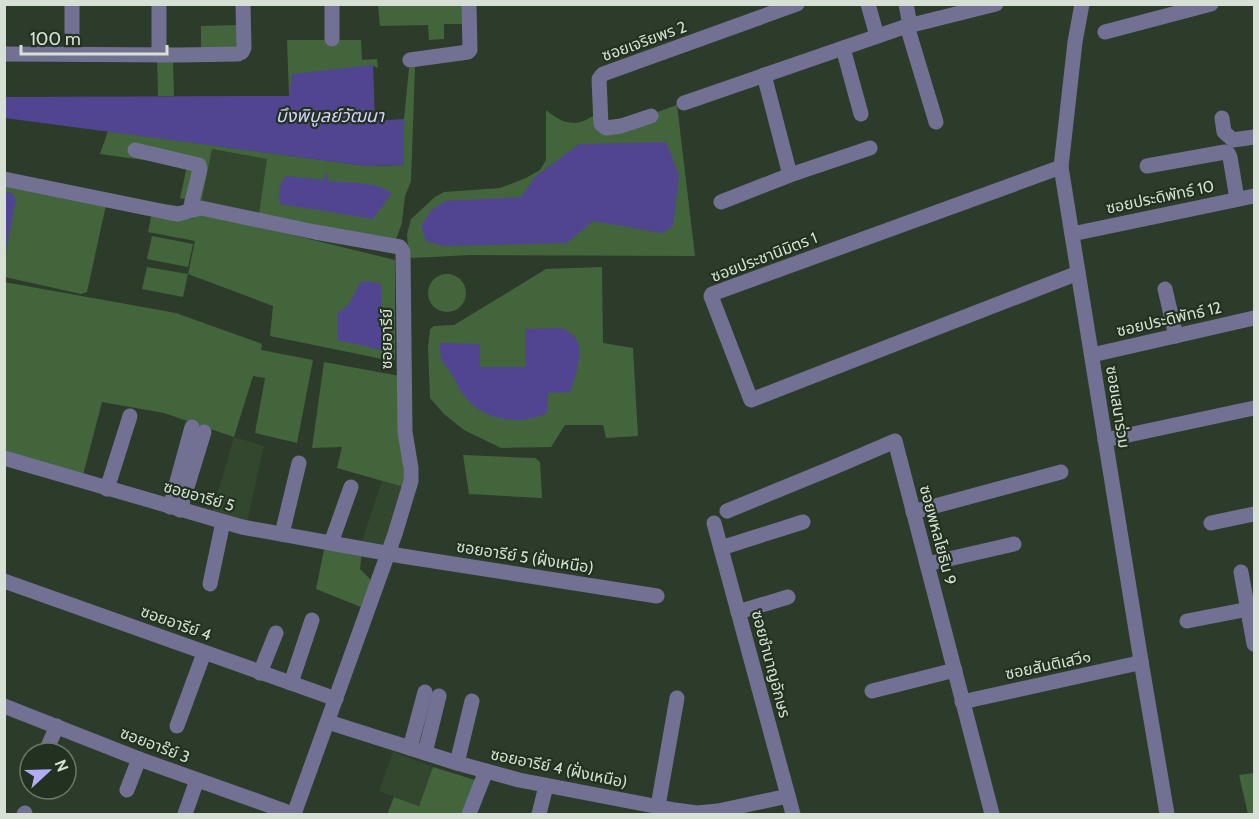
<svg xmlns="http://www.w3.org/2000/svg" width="1259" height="819" font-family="Cabin,'Noto Sans Thai',sans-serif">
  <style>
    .built { fill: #33472f }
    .green { fill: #42653c }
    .water { fill: #514592 }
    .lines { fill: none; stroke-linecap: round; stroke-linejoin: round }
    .minor { stroke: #727093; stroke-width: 15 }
    .labels { text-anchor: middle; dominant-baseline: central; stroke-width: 4.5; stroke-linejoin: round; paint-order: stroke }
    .street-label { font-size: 16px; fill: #d6e0d4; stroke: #233120 }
    .water-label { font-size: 18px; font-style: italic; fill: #d4d2fe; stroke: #233120 }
  </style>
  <rect width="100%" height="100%" fill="#2d3c2a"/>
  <g class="built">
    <polygon points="212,149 268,159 259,214 201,203"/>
    <polygon points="234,437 264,446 247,522 211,516"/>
    <polygon points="382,481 404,487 382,550 361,544"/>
    <polygon points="393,752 433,767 419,806 379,791"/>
  </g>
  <g class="green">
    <polygon points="378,5 463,5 465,24 444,24 444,39 429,40 428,25 380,26"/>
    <polygon points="239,25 239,49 201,51 201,26"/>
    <polygon points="287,40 361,40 362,60 377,59 378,68 372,65 289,96"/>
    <polygon points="157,60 173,61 174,96 158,96"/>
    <polygon points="415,67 411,181 405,196 402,223 395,242 259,214 267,159 212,149 201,203 180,198 187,166 100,154 108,131 366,166 404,165 404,119 409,68"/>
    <path d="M677,105L695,256L470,255L412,258L408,254L407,234L411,219L435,197L444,192L500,188L526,178L540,170L546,160V110C558,120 570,127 586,120C591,117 594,115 600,114L602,132Z"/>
    <polygon points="5,184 106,205 87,292 81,294 5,277 5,254 6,250 12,193 5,192"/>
    <polygon points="203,213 395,260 395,359 392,361 270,336 273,306 188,274 183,297 142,289 147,267 188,274 195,241 148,232 151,217 192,219"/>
    <polygon points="152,236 193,244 188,267 147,259"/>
    <polygon points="602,267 603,343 633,348 638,436 606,438 603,425 565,425 551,447 501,448 464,430 444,414 430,398 428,347 430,329 434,326 454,325 546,269"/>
    <circle cx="447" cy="293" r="19"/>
    <polygon points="4,282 176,313 262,344 261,350 313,360 297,443 255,433 265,378 253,376 234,437 164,413 102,402 82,479 5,454"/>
    <polygon points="324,362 400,376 404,487 337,468 342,447 312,448"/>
    <polygon points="463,455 535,458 540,462 542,498 469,494"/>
    <polygon points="325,545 362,551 360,569 371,580 361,607 316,589"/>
    <polygon points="433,767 475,780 464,814 390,814 388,812 394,797 419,806"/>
    <polygon points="1254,773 1254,814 1248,814 1239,775"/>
  </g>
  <g class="water">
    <polygon points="373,65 375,121 404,119 404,165 366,166 5,118 5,97 289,96 292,74"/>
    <polygon points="666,142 679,175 673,226 662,233 593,221 567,243 444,246 426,241 421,226 431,210 445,201 521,197 535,177 579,144"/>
    <path d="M325,173H327L328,181C348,183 374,181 392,193L373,219L280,204C277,196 279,182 286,176L324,180Z"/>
    <polygon points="5,192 12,193 16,200 6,250 5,254"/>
    <polygon points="365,281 381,284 382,350 338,340 338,313 349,304 360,283"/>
    <path d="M562,328C566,330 571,333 574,336C586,349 575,378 570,392L548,393L547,413C520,426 485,421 465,397C460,391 457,383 453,377C451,372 448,369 445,365C440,360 440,350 440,343L480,344V367H525V329Z"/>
  </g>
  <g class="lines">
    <g class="minor">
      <polyline points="868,4 877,36"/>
      <polyline points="906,4 910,25"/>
      <polyline points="1082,4 1075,42 1061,167 1141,661 1167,814"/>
      <polyline points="907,26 936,122"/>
      <polyline points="1105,32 1211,4"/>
      <polyline points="332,39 332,4"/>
      <polyline points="843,48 861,114"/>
      <polyline points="4,54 180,55 238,54 242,52 244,48 243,4"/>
      <polyline points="72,54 72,4"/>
      <polyline points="159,55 159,4"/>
      <polyline points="410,60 468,52 470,50 469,4"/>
      <polyline points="764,75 790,175"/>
      <polyline points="684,103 904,27 996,4"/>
      <polyline points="651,116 621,126 606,128 601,124 599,79 603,74 797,4"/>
      <polyline points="1222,118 1224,132 1233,140 1254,137"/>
      <polyline points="135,150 199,165 200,169 190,210"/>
      <polyline points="1147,166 1225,152 1228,153 1230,157 1237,199"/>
      <polyline points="1061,167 712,294 711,296 751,400 1078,273"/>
      <polyline points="4,179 166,212 178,214 201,208 315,232 400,247 403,252 405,432 411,468 411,481 395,534 294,814"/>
      <polyline points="721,202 790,175 870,148"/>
      <polyline points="1072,234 1254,196"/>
      <polyline points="1165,289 1176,336"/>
      <polyline points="1092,355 1254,318"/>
      <polyline points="1105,440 1254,408"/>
      <polyline points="4,458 242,527 402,556 657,596"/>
      <polyline points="107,489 130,416"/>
      <polyline points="170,507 192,427"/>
      <polyline points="180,510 204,432"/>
      <polyline points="727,511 832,468 895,441 992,814"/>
      <polyline points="913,512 1061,472"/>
      <polyline points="714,523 793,814"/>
      <polyline points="1211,523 1254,514"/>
      <polyline points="282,534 299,463"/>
      <polyline points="331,543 351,487"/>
      <polyline points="721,548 803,522"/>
      <polyline points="927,564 1014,544"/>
      <polyline points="1241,572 1254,644"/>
      <polyline points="4,581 336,699"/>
      <polyline points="210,584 223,522"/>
      <polyline points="738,612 788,597"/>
      <polyline points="1187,621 1254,608"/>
      <polyline points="260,673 276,633"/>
      <polyline points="291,683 312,620"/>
      <polyline points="872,691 955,670"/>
      <polyline points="962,702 1134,664 1141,661"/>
      <polyline points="4,706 139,759 293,814"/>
      <polyline points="328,722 457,763 519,780 675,810 697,813 718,811 788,796"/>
      <polyline points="177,726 204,653"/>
      <polyline points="410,748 425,692"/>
      <polyline points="45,753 57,726"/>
      <polyline points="425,753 439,696"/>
      <polyline points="457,763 472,701"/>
      <polyline points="127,790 139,759"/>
      <polyline points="658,806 677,698"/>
      <polyline points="24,814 25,813"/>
      <polyline points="185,814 197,780"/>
      <polyline points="469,814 486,771"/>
      <polyline points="539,814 546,786"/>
    </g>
  </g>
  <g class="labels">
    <g class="street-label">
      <text transform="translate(644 41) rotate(-20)">ซอยเจริยพร 2</text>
      <text transform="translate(1160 197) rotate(-12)">ซอยประดิพัทธ์ 10</text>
      <text transform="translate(764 257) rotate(-21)">ซอยประชานิมิตร 1</text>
      <text transform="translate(1169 319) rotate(-13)">ซอยประดิพัทธ์ 12</text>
      <text transform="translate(386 339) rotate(-90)">ซอยอารีย์</text>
      <text transform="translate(1118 407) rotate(81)">ซอยเสนาร่วม</text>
      <text transform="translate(199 496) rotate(16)">ซอยอารีย์ 5</text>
      <text transform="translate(938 535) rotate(75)">ซอยพหลโยธิน 9</text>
      <text transform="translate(525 557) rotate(9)">ซอยอารีย์ 5 (ฝั่งเหนือ)</text>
      <text transform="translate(176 623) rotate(20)">ซอยอารีย์ 4</text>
      <text transform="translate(771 664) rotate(75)">ซอยชำนาญอักษร</text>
      <text transform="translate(1048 665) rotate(-12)">ซอยสันติเสวี๑</text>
      <text transform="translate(155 745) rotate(21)">ซอยอาร๊ย์ 3</text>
      <text transform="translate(559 768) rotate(12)">ซอยอารีย์ 4 (ฝั่งเหนือ)</text>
    </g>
    <g class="water-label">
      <text x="330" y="116">บึงพิบูลย์วัฒนา</text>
    </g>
  </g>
  <rect width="1259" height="819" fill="none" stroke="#d6e0d4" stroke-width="12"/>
  <g transform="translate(48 771) rotate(68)"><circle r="28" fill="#233120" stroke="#6b7768" stroke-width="1.5"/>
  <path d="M0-4.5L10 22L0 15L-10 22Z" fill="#b3adf9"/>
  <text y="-9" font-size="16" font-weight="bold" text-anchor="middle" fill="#d6e0d4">N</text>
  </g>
  <path d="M21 45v9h146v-9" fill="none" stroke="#d6e0d4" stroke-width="3"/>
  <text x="30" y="45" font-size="18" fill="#d6e0d4" stroke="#233120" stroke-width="4.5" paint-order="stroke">100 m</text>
</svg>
